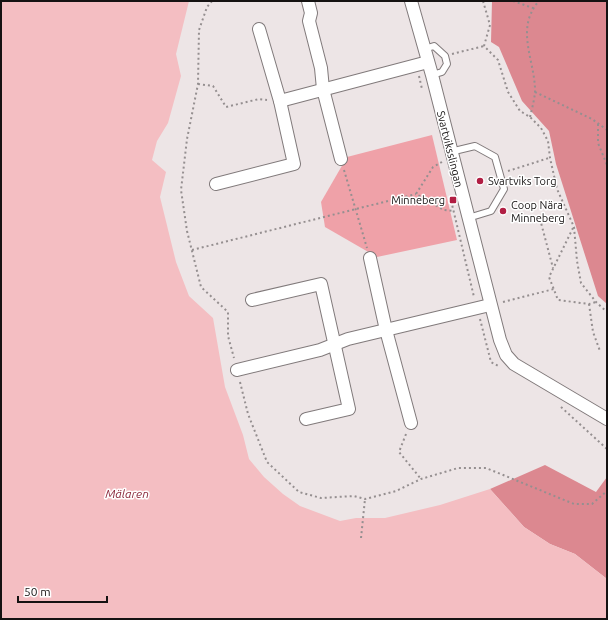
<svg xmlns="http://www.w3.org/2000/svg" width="608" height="620" font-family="Ubuntu,sans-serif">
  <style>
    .green { fill: #efa1a8 }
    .forest { fill: #dc8890 }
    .water { fill: #f4bec2 }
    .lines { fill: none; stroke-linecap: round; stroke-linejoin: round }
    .service-casing { stroke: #817a7b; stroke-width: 8 }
    .minor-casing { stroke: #817a7b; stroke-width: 14 }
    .path { stroke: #958f90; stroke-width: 2; stroke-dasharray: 2 3; stroke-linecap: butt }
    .service { stroke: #fff; stroke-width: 6 }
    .minor { stroke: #fff; stroke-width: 12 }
    .poi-dot { fill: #b11e43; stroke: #fff; stroke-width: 1.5 }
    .labels { text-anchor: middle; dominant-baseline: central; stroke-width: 3; stroke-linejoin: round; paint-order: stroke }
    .street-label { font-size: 11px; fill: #151212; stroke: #fff }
    .poi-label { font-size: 11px; fill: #151212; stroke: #fff; text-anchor: start }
    .water-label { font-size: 12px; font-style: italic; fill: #8a273a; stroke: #fff }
  </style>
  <rect width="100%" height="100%" fill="#ede5e6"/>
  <polygon class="green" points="432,135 457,240 377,257 325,227 321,202 347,157"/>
  <g class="forest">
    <polygon points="492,1 607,1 607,304 598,296 556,164 549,131 522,101 499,47 491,42"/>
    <polygon points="545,465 596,492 607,477 607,579 575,554 550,544 524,527 490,489"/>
  </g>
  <polygon class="water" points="1,1 189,1 176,54 181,76 168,123 157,141 152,160 166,172 160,197 176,262 189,296 213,318 225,387 243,435 249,459 264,477 283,494 300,506 340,521 356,518 385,518 440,505 490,489 524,527 550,544 575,554 607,579 607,619 1,619"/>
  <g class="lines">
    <g class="service-casing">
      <g id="service">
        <polyline points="424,49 434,46 445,56 447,64 442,72 432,75"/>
        <polyline points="450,152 475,146 495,157 504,189 491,211 468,218"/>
      </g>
    </g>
    <g class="minor-casing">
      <g id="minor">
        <polyline points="308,1 311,13 309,21 321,68 323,89 341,159"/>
        <polyline points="411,1 432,75 500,340 506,355 514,364 607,419"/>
        <polyline points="280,101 428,62"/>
        <polyline points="216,184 294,164 280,101 259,29"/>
        <polyline points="370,258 386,330 411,423"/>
        <polyline points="252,300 321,284 349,409 306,419"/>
        <polyline points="237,370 320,350 348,339 490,305"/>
      </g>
    </g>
    <g class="path">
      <polyline points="212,1 207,7 199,30 198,84 187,139 181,190 187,231 201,287 228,312 228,336 234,358"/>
      <polyline points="483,1 490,25 484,46 498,60 508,92 520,111 530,117 541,128 548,141 550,158 557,189 574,227 577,261 581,283 596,302 607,312"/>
      <polyline points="513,1 533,8"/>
      <polyline points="452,54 484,46"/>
      <polyline points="419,76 422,89"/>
      <polyline points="198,84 213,86 226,107 259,99 267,100"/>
      <polyline points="535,92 592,119 607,130"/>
      <path d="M530,117C532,109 534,101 535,93C536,62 514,29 539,1"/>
      <polyline points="598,124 598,143 607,165"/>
      <polyline points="442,162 433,167 416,194 444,210 453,211"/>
      <polyline points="344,170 367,248"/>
      <polyline points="508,171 549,158"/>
      <polyline points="450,196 474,297"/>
      <polyline points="540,219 553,268"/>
      <polyline points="573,228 549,277 558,300 589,304 596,302"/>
      <polyline points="192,250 416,194"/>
      <polyline points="503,302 554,289"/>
      <polyline points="589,304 593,332 600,351"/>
      <polyline points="480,319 491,362 500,367"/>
      <polyline points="240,382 248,414 267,462 299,492 321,498 354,496 365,499 396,491 421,479 458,468 486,468 574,504 592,504 607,491"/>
      <polyline points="561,407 607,449"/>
      <polyline points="406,434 399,452 421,479"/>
      <polyline points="361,538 365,499"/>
    </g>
    <use href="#service" class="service"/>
    <use href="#minor" class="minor"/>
  </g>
  <g class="poi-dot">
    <circle cx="480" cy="181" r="4"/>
    <rect x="449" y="196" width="8" height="8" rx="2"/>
    <circle cx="503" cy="211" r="4"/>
  </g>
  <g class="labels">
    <g class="street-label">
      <text transform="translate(450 149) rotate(76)">Svartviksslingan</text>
    </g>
    <g class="poi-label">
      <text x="488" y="181">Svartviks Torg</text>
      <text x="445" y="200" text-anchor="end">Minneberg</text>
      <text x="511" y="205">Coop Nära<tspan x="511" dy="13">Minneberg</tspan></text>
    </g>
    <g class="water-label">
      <text x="127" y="493">Mälaren</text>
    </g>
  </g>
  <rect width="608" height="620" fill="none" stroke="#151212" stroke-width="4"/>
  <path d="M18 596v6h89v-6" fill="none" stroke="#151212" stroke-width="2"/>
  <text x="24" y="596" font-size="12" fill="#151212" stroke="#ffffff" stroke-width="3" paint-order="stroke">50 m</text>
</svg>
